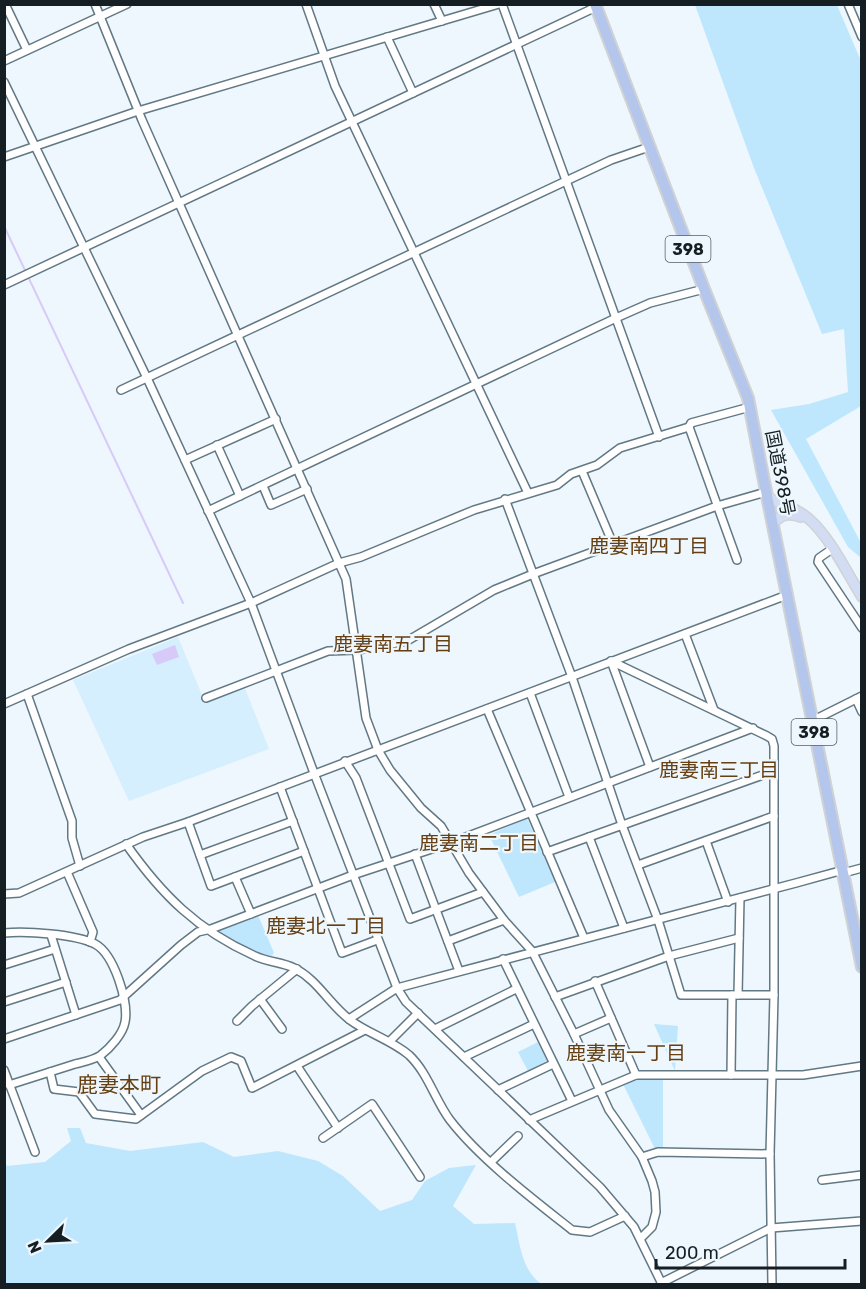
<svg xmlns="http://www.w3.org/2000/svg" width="866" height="1289" font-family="Rubik,'Noto Sans JP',sans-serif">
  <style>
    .built { fill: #d5effe }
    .green { fill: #bee7fe }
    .water { fill: #d8caf8 }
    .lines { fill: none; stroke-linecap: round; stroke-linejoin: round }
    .stream { stroke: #d8caf8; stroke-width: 2 }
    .minor-casing { stroke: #627884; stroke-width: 10 }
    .major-casing { stroke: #d0d2d3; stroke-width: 12 }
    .highway-casing { stroke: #d0d2d3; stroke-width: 14 }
    .minor { stroke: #fff; stroke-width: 7 }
    .major { stroke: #d2ddf4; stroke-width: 9 }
    .highway { stroke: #b4c6ec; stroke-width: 10 }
    .labels { text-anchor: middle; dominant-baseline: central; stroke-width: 4.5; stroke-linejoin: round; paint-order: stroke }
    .shield { fill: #edf7fd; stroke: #565f64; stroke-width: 1.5 }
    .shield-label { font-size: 16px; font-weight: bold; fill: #151e23 }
    .street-label { font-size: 18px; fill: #151e23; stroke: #edf7fd }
    .neighbourhood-label { font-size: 20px; fill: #663f12; stroke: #edf7fd }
    .quarter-label { font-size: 21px; fill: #663f12; stroke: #edf7fd }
  </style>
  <rect width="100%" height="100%" fill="#edf7fd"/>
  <polygon class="built" points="178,637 204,700 244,686 269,749 129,801 73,680"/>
  <g class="green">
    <polygon points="695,5 837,5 861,61 861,406 806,439 861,543 861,558 848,547 771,410 809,404 848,392 844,329 822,334 754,168"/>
    <polygon points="527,818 555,882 519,897 489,835"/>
    <polygon points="258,915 274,953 271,957 245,947 214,931"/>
    <polygon points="654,1024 678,1026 675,1071"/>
    <polygon points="538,1042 547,1061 528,1071 518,1052"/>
    <polygon points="637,1078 663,1079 663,1150 656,1151 623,1084"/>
    <path d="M67,1128H80L86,1143L130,1151L203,1142L234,1157L278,1151L318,1161L343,1176L380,1211L412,1200L425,1181L449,1168L476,1165L453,1206L474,1224L515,1223C520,1244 522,1272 542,1284H5V1162L7,1166L45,1162L71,1141Z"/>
  </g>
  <polygon class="water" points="175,645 179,657 157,665 152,654"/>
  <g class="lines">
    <polyline class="stream" points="4,226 183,603"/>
    <g class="minor-casing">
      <g id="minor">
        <polyline points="5,4 27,50"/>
        <polyline points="95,4 142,120 346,579 366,718 378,750 390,770 421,808 441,826 469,873 504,920 532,951 574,1034 609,1110 642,1157 652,1181 655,1192 656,1212 652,1227 641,1238"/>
        <polyline points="306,4 335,86 528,493"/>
        <polyline points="434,4 442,21"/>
        <polyline points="502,4 659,437"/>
        <polyline points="848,4 862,37"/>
        <polyline points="387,37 413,93"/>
        <polyline points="4,61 127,4"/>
        <polyline points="4,82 147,378 251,603 314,773 397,988 406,1002 600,1187 634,1227 662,1284"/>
        <polyline points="4,157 138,111 499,4"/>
        <polyline points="4,285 596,7"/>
        <polyline points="121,390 566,181 611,160 649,147"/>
        <polyline points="689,427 737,560"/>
        <polyline points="217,445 240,496"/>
        <polyline points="185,460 276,419"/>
        <polyline points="582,471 613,544"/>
        <polyline points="263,486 271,505 307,489"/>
        <polyline points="505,499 572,677 622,825 658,920 681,995 774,995"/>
        <polyline points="208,511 616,318 650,303 704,289"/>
        <polyline points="832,549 819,558 818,562 862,628"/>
        <polyline points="685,634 714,710"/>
        <polyline points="611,661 767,736 772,739 774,746 774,995 770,1154 772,1284"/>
        <polyline points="611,661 650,767"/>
        <polyline points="530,693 569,797"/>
        <polyline points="27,694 72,821 72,838 80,866"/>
        <polyline points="206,698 328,651 358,650 407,641 494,590 533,574 717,506 766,492"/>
        <polyline points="856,699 862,712"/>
        <polyline points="4,704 129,649 251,603 339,563 361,557 474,510 557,485 571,474 597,465 620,448 689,427 691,423 750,407"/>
        <polyline points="487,709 584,938"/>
        <polyline points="812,721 862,696"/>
        <polyline points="345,761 356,778 410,919 483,892"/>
        <polyline points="280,787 342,953 377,940"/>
        <polyline points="188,822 211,886 304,851"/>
        <polyline points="589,837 624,928"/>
        <polyline points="706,841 728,902"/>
        <path d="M126,844C162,895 197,930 255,956C267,962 282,962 294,968C318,980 329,1004 350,1020C369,1034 391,1040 409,1055C428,1073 435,1100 450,1120C480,1159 534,1200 572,1230L590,1232L625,1216"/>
        <polyline points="547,852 774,771"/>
        <polyline points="415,854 459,971"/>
        <polyline points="200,855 293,821"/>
        <polyline points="638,865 774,816"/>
        <polyline points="67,872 93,932 90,942"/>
        <polyline points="235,877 251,914"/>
        <polyline points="4,894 19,893 143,837 188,822 787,595"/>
        <path d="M4,933C27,931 75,934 95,944C114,954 129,1002 125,1022C123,1034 110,1048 101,1055C94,1060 83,1062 75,1064C53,1071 31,1078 9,1085"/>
        <polyline points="51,935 76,1015"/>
        <polyline points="448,941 504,920"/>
        <polyline points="503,959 572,1101"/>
        <polyline points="4,965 55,949"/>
        <polyline points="595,981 636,1075"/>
        <polyline points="738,995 740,898"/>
        <polyline points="555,997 669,956 739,938"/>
        <polyline points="260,999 282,1029"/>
        <polyline points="4,1002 66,982"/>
        <polyline points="349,1019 397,988 796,883 836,872 847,872 862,868"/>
        <polyline points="237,1021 252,1006 297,969"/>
        <polyline points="435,1029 516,989"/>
        <polyline points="574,1034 611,1018"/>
        <polyline points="4,1039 120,1000 181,945 198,932 211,929 353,875 450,843 753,728"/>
        <polyline points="390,1041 418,1013"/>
        <polyline points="99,1057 141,1115"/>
        <polyline points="464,1057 534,1024"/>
        <polyline points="297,1066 338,1128"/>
        <polyline points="4,1070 35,1152"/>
        <polyline points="50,1072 54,1089 79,1092 95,1114 136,1119 202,1071 231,1057 241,1061 252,1088 365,1030"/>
        <polyline points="731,1075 732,995"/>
        <polyline points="498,1090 553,1064"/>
        <polyline points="529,1120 636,1075 803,1075 862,1066"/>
        <polyline points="323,1138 372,1104 420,1177"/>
        <polyline points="642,1157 658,1152 770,1154"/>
        <polyline points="491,1162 518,1136"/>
        <polyline points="822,1180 862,1175"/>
        <polyline points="661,1283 771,1228 862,1221"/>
      </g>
    </g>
    <g class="major-casing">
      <g id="major">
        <path d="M767,497C781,504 797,508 809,519C830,537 847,573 862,597"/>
        <path d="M773,524C781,514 789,513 801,517"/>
      </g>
    </g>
    <g class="highway-casing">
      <polyline id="highway" points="595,4 704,289 748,398 764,481 862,967"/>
    </g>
    <use href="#minor" class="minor"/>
    <use href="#major" class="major"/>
    <use href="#highway" class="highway"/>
  </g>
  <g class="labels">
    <g class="shield">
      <rect x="665.5" y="236" width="45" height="26" rx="4.5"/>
      <rect x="791.5" y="719" width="45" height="26" rx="4.5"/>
    </g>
    <g class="shield-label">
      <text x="688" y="249">398</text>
      <text x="814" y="732">398</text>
    </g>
    <g class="street-label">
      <text transform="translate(780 473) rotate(79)">国道398号</text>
    </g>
    <g class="neighbourhood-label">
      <text x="649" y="546">鹿妻南四丁目</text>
      <text x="393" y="644">鹿妻南五丁目</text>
      <text x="719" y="770">鹿妻南三丁目</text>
      <text x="479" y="843">鹿妻南二丁目</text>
      <text x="326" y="926">鹿妻北一丁目</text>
      <text x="626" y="1053">鹿妻南一丁目</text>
    </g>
    <g class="quarter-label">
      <text x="119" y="1084">鹿妻本町</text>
    </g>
  </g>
  <rect width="866" height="1289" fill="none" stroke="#151e23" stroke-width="12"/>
  <g transform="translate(48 1241) rotate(246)" stroke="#edf7fd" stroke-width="4.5" paint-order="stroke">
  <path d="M0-4.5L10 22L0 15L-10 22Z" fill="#151e23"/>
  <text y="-9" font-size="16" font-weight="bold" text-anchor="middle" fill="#151e23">N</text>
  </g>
  <path d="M656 1259v9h189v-9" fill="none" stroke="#151e23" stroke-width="3"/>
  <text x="665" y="1259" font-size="18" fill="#151e23" stroke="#edf7fd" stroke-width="4.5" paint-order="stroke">200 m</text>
</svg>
